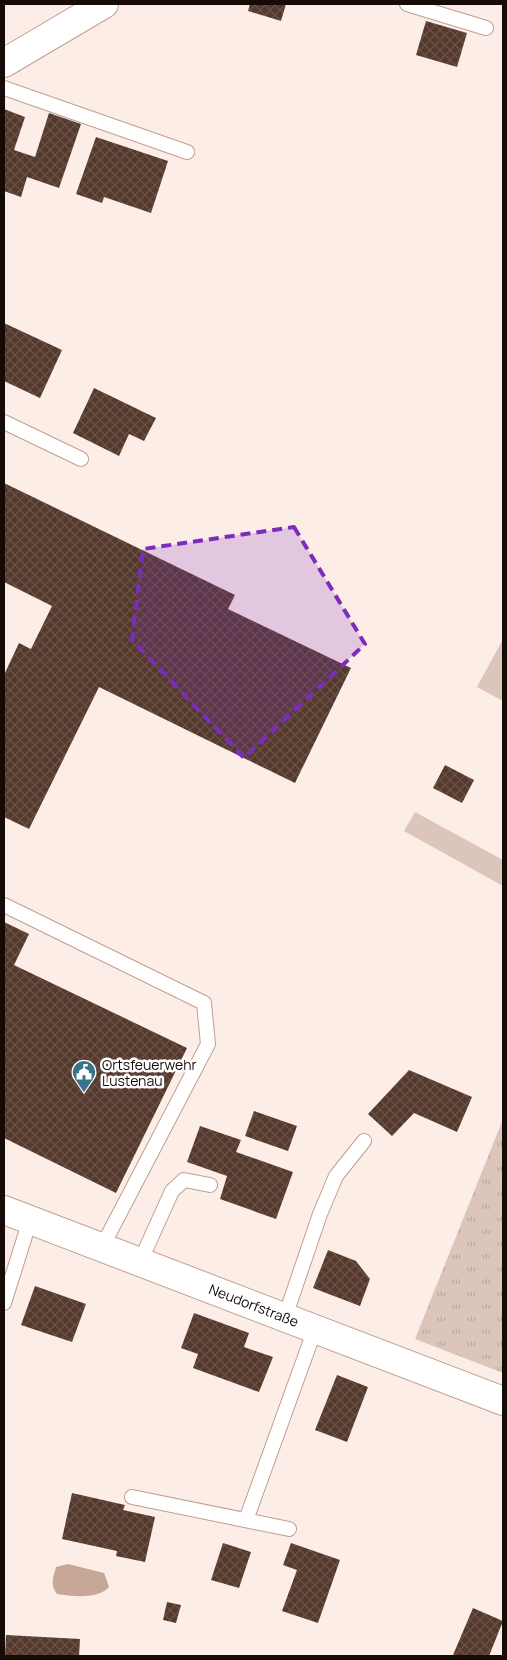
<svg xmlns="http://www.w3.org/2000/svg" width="507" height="1660" font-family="Manrope,sans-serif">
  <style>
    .grass { fill: url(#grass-tufts) }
    .pitch { fill: #dcc6bb }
    .water { fill: #c7a797 }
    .building { fill: url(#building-cross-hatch) }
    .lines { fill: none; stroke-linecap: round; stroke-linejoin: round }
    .service-casing { stroke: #c09f90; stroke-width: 16 }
    .minor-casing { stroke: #c09f90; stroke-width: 30 }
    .service { stroke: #fff; stroke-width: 14 }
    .minor { stroke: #fff; stroke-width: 28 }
    .marked { fill: #7b2cbf; fill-opacity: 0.2; stroke: #7b2cbf; stroke-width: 4; stroke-dasharray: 10 6; stroke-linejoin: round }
    .labels { text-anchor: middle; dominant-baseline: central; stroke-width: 5; stroke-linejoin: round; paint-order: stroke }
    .poi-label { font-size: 14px; fill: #160b06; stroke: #fff; text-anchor: start }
    .street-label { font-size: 14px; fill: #160b06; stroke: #fff }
  </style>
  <defs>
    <pattern id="grass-tufts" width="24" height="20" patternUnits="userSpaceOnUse" patternTransform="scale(1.25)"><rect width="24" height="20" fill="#dcc6bb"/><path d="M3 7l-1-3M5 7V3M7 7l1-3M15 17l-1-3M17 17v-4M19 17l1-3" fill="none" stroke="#bca99f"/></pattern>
    <pattern id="building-cross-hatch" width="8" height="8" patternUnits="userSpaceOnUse" patternTransform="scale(1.25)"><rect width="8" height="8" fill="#55392c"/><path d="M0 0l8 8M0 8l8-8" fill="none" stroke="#695247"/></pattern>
  </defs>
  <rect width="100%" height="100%" fill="#fceee7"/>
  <polygon class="grass" points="503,1119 503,1373 415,1339"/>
  <g class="pitch">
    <polygon points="503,639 503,701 477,687"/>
    <polygon points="415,812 503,860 503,886 404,831"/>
  </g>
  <path class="water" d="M68,1564L104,1573L109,1587C97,1600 72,1596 57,1594C50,1585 53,1577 56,1567Z"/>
  <g class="building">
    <polygon points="250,4 286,4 281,21 248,11"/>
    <polygon points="426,21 467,33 457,67 416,55"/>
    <polygon points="4,109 25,117 14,150 35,157 49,113 81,124 59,188 27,177 21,197 4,191"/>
    <polygon points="96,137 168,161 151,213 104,197 102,203 76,194"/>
    <polygon points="4,323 62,350 40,398 4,381"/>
    <polygon points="94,388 156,418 144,441 129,434 119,456 73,433"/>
    <polygon points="4,483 235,595 228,609 351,668 295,783 99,687 29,829 4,817 4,675 19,643 31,649 52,606 4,582"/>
    <polygon points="445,765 474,780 462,803 433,788"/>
    <polygon points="4,922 29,934 14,965 187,1048 116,1193 4,1138"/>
    <polygon points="409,1070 472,1097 457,1132 414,1113 392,1136 368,1114"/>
    <polygon points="254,1111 297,1126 288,1151 245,1136"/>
    <polygon points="200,1126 241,1140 236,1152 293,1172 276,1219 220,1199 227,1176 187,1162"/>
    <polygon points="328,1250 356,1261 370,1279 360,1306 313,1288"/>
    <polygon points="35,1286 86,1304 72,1342 21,1325"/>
    <polygon points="194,1313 249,1333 244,1347 273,1357 259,1392 193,1368 198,1354 181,1348"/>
    <polygon points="337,1375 368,1387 347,1442 315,1430"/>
    <polygon points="72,1493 125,1505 123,1510 155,1517 145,1562 116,1556 117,1551 62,1539"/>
    <polygon points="223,1543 251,1552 239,1588 211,1580"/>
    <polygon points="291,1543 340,1560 318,1623 282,1611 297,1570 283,1565"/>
    <polygon points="167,1602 181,1605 176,1623 163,1620"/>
    <polygon points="473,1608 503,1621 489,1656 457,1656 453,1655"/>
    <polygon points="6,1635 80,1639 79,1656 5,1656"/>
  </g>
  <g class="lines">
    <g class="service-casing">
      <g id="service">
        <polyline points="407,4 486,28"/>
        <polyline points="4,88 187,152"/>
        <polyline points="4,422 81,459"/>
        <polyline points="4,905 204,1003 208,1044 102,1247"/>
        <polyline points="140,1262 172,1191 184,1180 210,1185"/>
        <polyline points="4,1303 30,1220"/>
        <polyline points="285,1317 320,1214 336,1176 364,1141"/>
        <polyline points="132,1497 289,1529"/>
        <polyline points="246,1520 315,1329"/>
      </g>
    </g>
    <g class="minor-casing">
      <g id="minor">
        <polyline points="4,63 104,4"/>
        <polyline points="4,1210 503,1401"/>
      </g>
    </g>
    <use href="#service" class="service"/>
    <use href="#minor" class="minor"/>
  </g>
  <path class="marked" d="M294,527L365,644L244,758L132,640L143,549Z"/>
  <defs>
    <g id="civic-pin" transform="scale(1.25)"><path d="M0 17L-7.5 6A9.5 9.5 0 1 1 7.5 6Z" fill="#37738b" stroke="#fff"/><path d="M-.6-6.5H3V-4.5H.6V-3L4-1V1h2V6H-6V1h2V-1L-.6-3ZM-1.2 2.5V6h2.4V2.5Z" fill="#fff"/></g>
  </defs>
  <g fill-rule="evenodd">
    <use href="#civic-pin" x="84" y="1072"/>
  </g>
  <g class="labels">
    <g class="poi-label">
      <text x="102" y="1064">Ortsfeuerwehr<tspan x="102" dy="16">Lustenau</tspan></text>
    </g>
    <g class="street-label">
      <text transform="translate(254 1305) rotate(21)">Neudorfstraße</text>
    </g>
  </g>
  <rect width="507" height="1660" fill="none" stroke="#160b06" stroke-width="10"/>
</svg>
